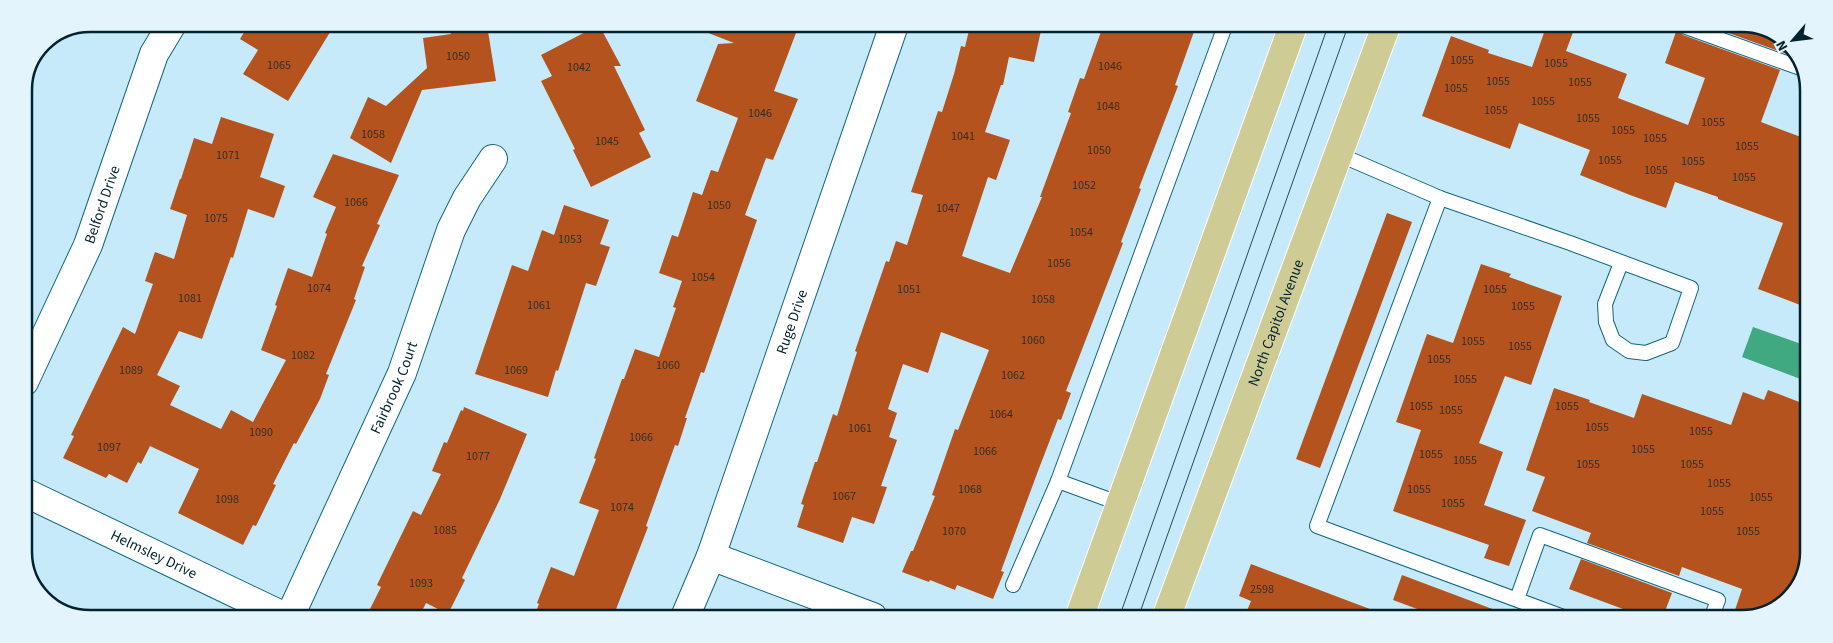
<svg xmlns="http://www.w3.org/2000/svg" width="1833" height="643" font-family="'Source Sans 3',sans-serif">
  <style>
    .water { fill: #40a982 }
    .building { fill: #b4531d }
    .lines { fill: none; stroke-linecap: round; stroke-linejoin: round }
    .service-casing { stroke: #106681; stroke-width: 16 }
    .minor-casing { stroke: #106681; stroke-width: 30 }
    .primary-casing { stroke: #fff; stroke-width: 30 }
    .service { stroke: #fff; stroke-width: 14 }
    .minor { stroke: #fff; stroke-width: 28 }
    .primary { stroke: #cecb95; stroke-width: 28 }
    .tram { stroke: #294956; stroke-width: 1 }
    .labels { text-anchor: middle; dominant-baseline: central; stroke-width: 4; stroke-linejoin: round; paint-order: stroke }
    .number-label { font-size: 12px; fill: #2f2f2a }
    .street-label { font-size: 15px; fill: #03232f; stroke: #e3f4fc }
    .rim { fill: none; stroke: #03232f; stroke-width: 2.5 }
  </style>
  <rect width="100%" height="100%" fill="#c7eafa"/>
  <polygon class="water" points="1753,327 1807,346 1807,369 1803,380 1742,357"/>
  <g class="building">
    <polygon points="249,24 335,24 288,101 243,74 258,50 240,39"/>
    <polygon points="450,24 487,25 496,81 422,90 391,163 350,138 368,97 386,106 427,68 423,38 451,34"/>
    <polygon points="599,25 621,66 614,66 645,130 639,133 651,157 591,187 573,150 575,149 541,81 552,76 541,55"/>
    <polygon points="693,25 799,25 774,91 798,99 773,160 766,158 745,215 757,220 704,373 701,372 685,418 687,418 678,446 675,445 646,526 648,527 613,617 534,617 539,604 537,603 551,567 574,576 599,510 579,503 596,459 594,458 622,379 624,379 635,349 659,357 676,308 673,307 682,281 659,273 672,235 678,237 693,192 702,195 711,170 718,172 738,118 696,101 718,44 734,43 693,27"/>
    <polygon points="970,26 1042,26 1034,62 1009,57 1003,85 1001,85 985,132 1010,140 996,180 988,177 962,256 1010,273 1042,197 1040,197 1071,113 1068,112 1080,78 1084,79 1103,26 1196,26 1175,85 1178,86 1139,188 1141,189 1121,242 1123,243 1066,391 1071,393 1061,420 1058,419 1038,471 1001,571 1004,572 993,599 957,585 955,590 930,580 929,582 902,572 911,551 913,551 935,496 932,495 955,429 958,430 989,350 941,332 928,373 903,364 888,409 897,413 889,437 897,440 881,486 887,487 874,524 852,517 843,543 797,527 804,505 801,504 815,462 817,462 833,414 837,416 857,352 855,351 886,261 889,262 896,241 907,245 923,195 911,192 938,111 942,112 954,74 961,46 965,47"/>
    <polygon points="1546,27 1575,27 1566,51 1627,74 1618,98 1688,125 1705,78 1665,63 1677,29 1683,35 1780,70 1761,122 1809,140 1808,308 1758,289 1783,223 1718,199 1718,197 1675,182 1666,208 1630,195 1580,175 1590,150 1519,123 1510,149 1422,116 1451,36 1489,50 1488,53 1532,67"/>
    <polygon points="1712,27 1764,27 1790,46 1787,54"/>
    <polygon points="221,117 274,134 260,177 285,186 274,218 248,209 233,258 231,257 202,339 179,331 157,375 180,386 170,405 221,429 231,410 253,422 286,360 261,350 277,306 275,305 288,268 312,277 327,234 325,233 336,207 313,197 333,154 399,175 377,224 380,225 362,266 365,267 354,299 356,300 326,374 329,375 320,399 296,444 294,443 273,484 276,485 256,526 253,525 243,545 178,513 199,469 150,446 141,464 138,462 127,483 109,474 106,478 63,458 74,436 71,435 123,327 135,334 153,284 145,281 155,252 174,259 187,215 170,209 180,179 181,179 194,138 212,144"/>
    <polygon points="564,205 609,220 600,244 610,247 596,286 586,283 558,371 556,370 548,397 475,374 512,265 528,271 542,230 554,235"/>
    <polygon points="1387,213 1412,222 1320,468 1296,459"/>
    <polygon points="1481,264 1511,274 1509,277 1562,296 1531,385 1505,376 1479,443 1503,452 1484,505 1526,520 1509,566 1484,558 1489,545 1393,511 1421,430 1396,422 1427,334 1453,343"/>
    <polygon points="1554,388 1590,400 1589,402 1634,418 1642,394 1731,425 1743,392 1764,400 1768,390 1807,405 1806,574 1783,606 1743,619 1732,619 1742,589 1682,567 1679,576 1587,543 1591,533 1532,511 1545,477 1526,470"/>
    <polygon points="464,407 527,434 500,499 462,578 465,580 448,614 426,603 419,617 384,616 370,609 381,587 377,585 413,511 421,515 441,474 432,471 444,442 447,443 461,410 463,411"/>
    <polygon points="1581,559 1672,593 1662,619 1650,619 1569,589"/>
    <polygon points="1251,564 1391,617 1391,619 1244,618 1251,601 1239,596"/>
    <polygon points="1402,575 1511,616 1510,619 1444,619 1393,600"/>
  </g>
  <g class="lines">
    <g class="service-casing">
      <g id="service">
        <polyline points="1686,27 1803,69"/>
        <polyline points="1338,154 1440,198 1570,243 1691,288 1672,343 1646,353 1629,351 1613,340 1606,322 1605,304 1621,263"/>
        <polyline points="1440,198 1317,526 1569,619"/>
        <polyline points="1121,504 1058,481 1225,26"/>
        <polyline points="1013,585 1058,481"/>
        <polyline points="1517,599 1540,535 1718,600 1711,619"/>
      </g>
    </g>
    <g class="minor-casing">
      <g id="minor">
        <path id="s1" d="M24,382L88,245L154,54L172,24"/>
        <path id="s2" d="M24,492L283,616"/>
        <polyline points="711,556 873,617"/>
        <path id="s3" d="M290,616L402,373L451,230L467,198L493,159"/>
        <path id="s4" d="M685,617L711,556L894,25"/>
      </g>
    </g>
    <g class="primary-casing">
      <g id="primary">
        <polyline points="1079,618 1293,26"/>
        <path id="s5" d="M1166,618L1386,26"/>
      </g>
    </g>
    <use href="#service" class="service"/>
    <use href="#minor" class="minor"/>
    <use href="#primary" class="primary"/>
    <g class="tram">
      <polyline points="1119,618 1328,26"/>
      <polyline points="1138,618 1348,26"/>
    </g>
  </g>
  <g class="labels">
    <g class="number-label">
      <text x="458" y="56">1050</text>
      <text x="1462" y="60">1055</text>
      <text x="1556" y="63">1055</text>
      <text x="279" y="65">1065</text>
      <text x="1110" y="66">1046</text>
      <text x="579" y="67">1042</text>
      <text x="1498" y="81">1055</text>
      <text x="1580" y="82">1055</text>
      <text x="1456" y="88">1055</text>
      <text x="1543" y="101">1055</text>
      <text x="1108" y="106">1048</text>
      <text x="1496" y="110">1055</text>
      <text x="760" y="113">1046</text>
      <text x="1588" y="118">1055</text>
      <text x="1713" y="122">1055</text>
      <text x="1623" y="130">1055</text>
      <text x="373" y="134">1058</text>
      <text x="963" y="136">1041</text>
      <text x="1655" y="138">1055</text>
      <text x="607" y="141">1045</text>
      <text x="1747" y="146">1055</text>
      <text x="1099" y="150">1050</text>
      <text x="228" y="155">1071</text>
      <text x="1610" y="160">1055</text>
      <text x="1693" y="161">1055</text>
      <text x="1656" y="170">1055</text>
      <text x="1744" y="177">1055</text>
      <text x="1084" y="185">1052</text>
      <text x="356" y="202">1066</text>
      <text x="719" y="205">1050</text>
      <text x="948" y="208">1047</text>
      <text x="216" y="218">1075</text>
      <text x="1081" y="232">1054</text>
      <text x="570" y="239">1053</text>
      <text x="1059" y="263">1056</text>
      <text x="703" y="277">1054</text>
      <text x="319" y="288">1074</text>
      <text x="909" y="289">1051</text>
      <text x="1495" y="289">1055</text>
      <text x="190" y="298">1081</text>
      <text x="1043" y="299">1058</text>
      <text x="539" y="305">1061</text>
      <text x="1523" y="306">1055</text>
      <text x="1033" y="340">1060</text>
      <text x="1473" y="341">1055</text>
      <text x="1520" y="346">1055</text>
      <text x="303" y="355">1082</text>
      <text x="1439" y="359">1055</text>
      <text x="668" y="365">1060</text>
      <text x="131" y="370">1089</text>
      <text x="516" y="370">1069</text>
      <text x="1013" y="375">1062</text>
      <text x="1465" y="379">1055</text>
      <text x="1421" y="406">1055</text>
      <text x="1567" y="406">1055</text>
      <text x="1451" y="410">1055</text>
      <text x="1001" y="414">1064</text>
      <text x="1597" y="427">1055</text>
      <text x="860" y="428">1061</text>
      <text x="1701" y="431">1055</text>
      <text x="261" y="432">1090</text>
      <text x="641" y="437">1066</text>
      <text x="109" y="447">1097</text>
      <text x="1643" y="449">1055</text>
      <text x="985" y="451">1066</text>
      <text x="1431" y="454">1055</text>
      <text x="478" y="456">1077</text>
      <text x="1465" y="460">1055</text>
      <text x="1588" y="464">1055</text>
      <text x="1692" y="464">1055</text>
      <text x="1719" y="483">1055</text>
      <text x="970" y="489">1068</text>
      <text x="1419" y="489">1055</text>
      <text x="844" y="496">1067</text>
      <text x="1761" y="497">1055</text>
      <text x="227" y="499">1098</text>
      <text x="1453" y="503">1055</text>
      <text x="622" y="507">1074</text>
      <text x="1712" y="511">1055</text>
      <text x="445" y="530">1085</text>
      <text x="954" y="531">1070</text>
      <text x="1748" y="531">1055</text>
      <text x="421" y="583">1093</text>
      <text x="1262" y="589">2598</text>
    </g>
    <g class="street-label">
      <text stroke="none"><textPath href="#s1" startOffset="194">Belford Drive</textPath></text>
      <text stroke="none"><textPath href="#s4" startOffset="314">Ruge Drive</textPath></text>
      <text stroke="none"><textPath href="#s5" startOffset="315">North Capitol Avenue</textPath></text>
      <text stroke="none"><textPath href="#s3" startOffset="251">Fairbrook Court</textPath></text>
      <text stroke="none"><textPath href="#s2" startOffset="144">Helmsley Drive</textPath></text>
    </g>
  </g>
  <path d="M0 0H1833V643H0ZM90 32H1742A58 58 0 0 1 1800 90V552A58 58 0 0 1 1742 610H90A58 58 0 0 1 32 552V90A58 58 0 0 1 90 32Z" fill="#e3f4fc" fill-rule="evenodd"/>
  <path class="rim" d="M90 32H1742A58 58 0 0 1 1800 90V552A58 58 0 0 1 1742 610H90A58 58 0 0 1 32 552V90A58 58 0 0 1 90 32Z"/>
  <g transform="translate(1793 40) rotate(242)" stroke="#e3f4fc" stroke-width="4" paint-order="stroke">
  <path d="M0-4L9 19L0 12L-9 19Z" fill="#03232f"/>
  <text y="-8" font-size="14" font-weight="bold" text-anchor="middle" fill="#03232f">N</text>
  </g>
</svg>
